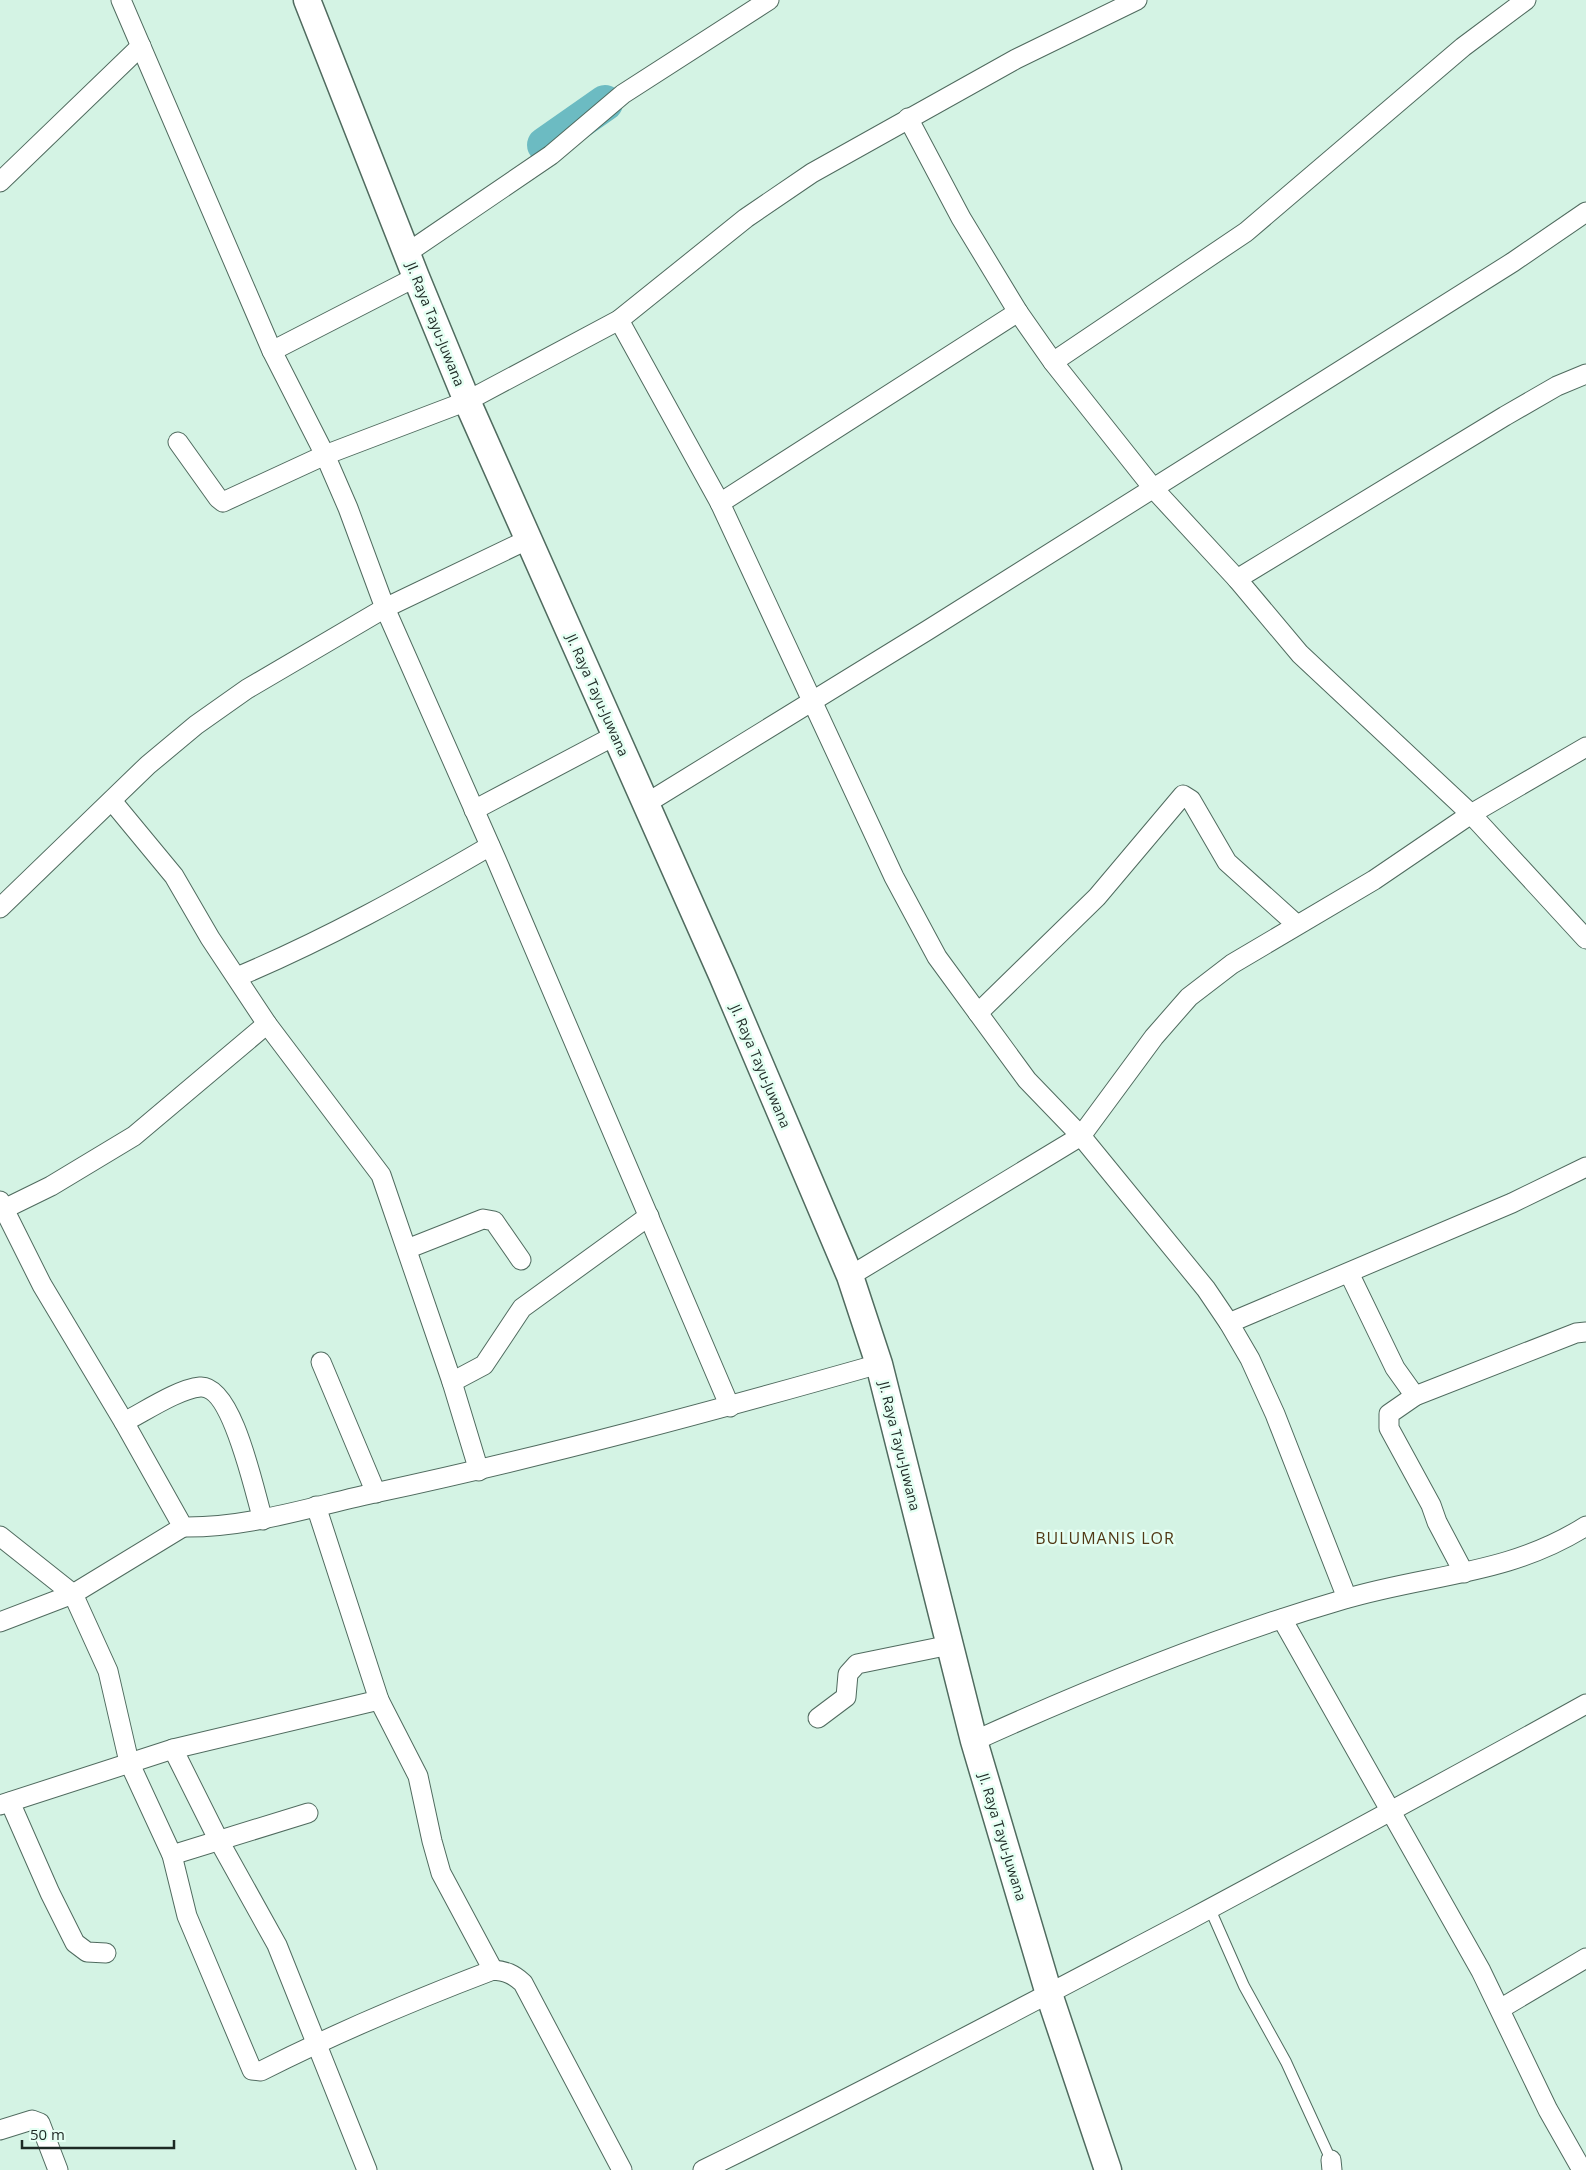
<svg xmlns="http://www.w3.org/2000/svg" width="1586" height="2170" font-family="'Open Sans',sans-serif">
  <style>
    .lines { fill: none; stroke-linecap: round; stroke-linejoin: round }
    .river { stroke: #6cbbc2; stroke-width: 36 }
    .service-casing { stroke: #506b5f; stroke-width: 12 }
    .minor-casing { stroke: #506b5f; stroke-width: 21 }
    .secondary-casing { stroke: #506b5f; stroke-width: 29 }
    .service { stroke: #fff; stroke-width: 10 }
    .minor { stroke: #fff; stroke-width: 19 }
    .secondary { stroke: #fff; stroke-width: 26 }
    .labels { text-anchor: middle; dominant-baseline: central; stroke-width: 5; stroke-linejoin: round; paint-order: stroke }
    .street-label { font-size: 14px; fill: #1d2924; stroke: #e5fff3 }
    .quarter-label { font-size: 16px; letter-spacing: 1px; fill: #513916; stroke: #e5fff3 }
  </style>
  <rect width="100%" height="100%" fill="#d4f3e4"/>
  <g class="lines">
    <polyline class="river" points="545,145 605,103"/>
    <g class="service-casing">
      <polyline id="service" points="1210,1909 1244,1986 1286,2062 1331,2160"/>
    </g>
    <g class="minor-casing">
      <g id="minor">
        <polyline points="121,0 272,351 325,455 348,508 385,608 496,859 730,1407"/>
        <polyline points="908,118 961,218 1018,312 1053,362 1153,488 1237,579 1300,654 1471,814 1586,939"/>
        <polyline points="0,182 141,46"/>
        <polyline points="407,253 551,155 623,94 769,0"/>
        <polyline points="619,320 720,503 894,877 937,957 1027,1080 1081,1136 1206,1289 1229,1323 1250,1359 1275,1414 1347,1598"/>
        <polyline points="272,351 416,277"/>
        <polyline points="1053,362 1246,232 1463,47 1526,0"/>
        <polyline points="178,442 218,498 223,502 325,455 467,401 619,320 746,218 812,173 1016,59 1137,0"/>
        <polyline points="720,503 1018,312"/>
        <polyline points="1237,579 1505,416 1557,386 1586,374"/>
        <polyline points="112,801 174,876 210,938 267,1024 381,1175 452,1382 479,1471"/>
        <polyline points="647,803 928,630 1513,262 1586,212"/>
        <polyline points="474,810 616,735"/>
        <polyline points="0,908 148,765 196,725 247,689 385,608 529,539"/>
        <path d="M237,977C325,940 408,894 490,846"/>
        <polyline points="978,1013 1097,897 1183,795 1191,800 1227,862 1296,924"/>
        <path d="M0,1201L42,1285L124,1422L183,1527C250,1528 313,1506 379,1492C547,1456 713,1411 879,1364"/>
        <polyline points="4,1209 51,1186 134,1136 267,1024"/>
        <polyline points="407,1249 483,1219 494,1221 521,1260"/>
        <polyline points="1349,1273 1395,1368 1415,1396"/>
        <polyline points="850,1276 1081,1136 1154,1037 1189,997 1232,964 1374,880 1471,814 1586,747"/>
        <polyline points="1229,1323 1512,1203 1586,1167"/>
        <polyline points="321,1362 376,1493"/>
        <polyline points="452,1382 484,1365 522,1308 649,1216"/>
        <path d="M124,1422C144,1412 178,1389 200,1387C233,1384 255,1495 263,1520"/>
        <polyline points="316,1506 379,1700 418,1776 432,1841 441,1873 493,1970"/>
        <path d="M0,1536L73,1594L108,1671L129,1762L172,1855L187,1916L252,2070L261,2071C336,2033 414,2000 493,1970C506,1971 513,1974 523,1983L622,2170"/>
        <polyline points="1464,1573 1437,1522 1431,1505 1389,1428 1389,1414 1415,1396 1576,1333 1586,1332"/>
        <polyline points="1282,1619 1481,1971 1548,2110 1582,2170"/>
        <polyline points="0,1622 73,1594 183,1527"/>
        <polyline points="818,1718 846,1697 848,1674 857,1664 950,1645"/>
        <path d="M974,1741C1095,1686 1218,1636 1345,1599C1429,1574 1509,1575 1586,1526"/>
        <polyline points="173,1749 218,1839 277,1945 367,2170"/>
        <polyline points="10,1802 50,1893 75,1943 87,1952 106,1953"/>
        <polyline points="0,1805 173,1749 379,1700"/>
        <polyline points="172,1855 308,1813"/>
        <polyline points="1500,2009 1586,1958"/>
        <polyline points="0,2130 32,2120 40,2123 58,2170"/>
        <polyline points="1331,2160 1332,2170"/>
        <path d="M703,2170C865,2091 1025,2006 1185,1922C1319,1850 1453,1778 1586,1704"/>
      </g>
    </g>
    <g class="secondary-casing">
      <polyline id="secondary" points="307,0 416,277 467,401 722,975 850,1276 879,1364 974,1741 1049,1994 1108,2170"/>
    </g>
    <use href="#service" class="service"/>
    <use href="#minor" class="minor"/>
    <use href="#secondary" class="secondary"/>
  </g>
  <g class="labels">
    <g class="street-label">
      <text transform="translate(436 324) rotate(68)">Jl. Raya Tayu-Juwana</text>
      <text transform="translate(598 695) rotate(66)">Jl. Raya Tayu-Juwana</text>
      <text transform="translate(761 1066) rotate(67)">Jl. Raya Tayu-Juwana</text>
      <text transform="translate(900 1446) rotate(76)">Jl. Raya Tayu-Juwana</text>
      <text transform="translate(1003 1837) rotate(73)">Jl. Raya Tayu-Juwana</text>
    </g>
    <g class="quarter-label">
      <text x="1105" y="1538">BULUMANIS LOR</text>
    </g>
  </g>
  <path d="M22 2140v8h152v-8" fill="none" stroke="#1d2924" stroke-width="2.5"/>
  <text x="30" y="2140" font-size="15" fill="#1d2924" stroke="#e5fff3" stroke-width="4" paint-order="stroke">50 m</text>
</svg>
